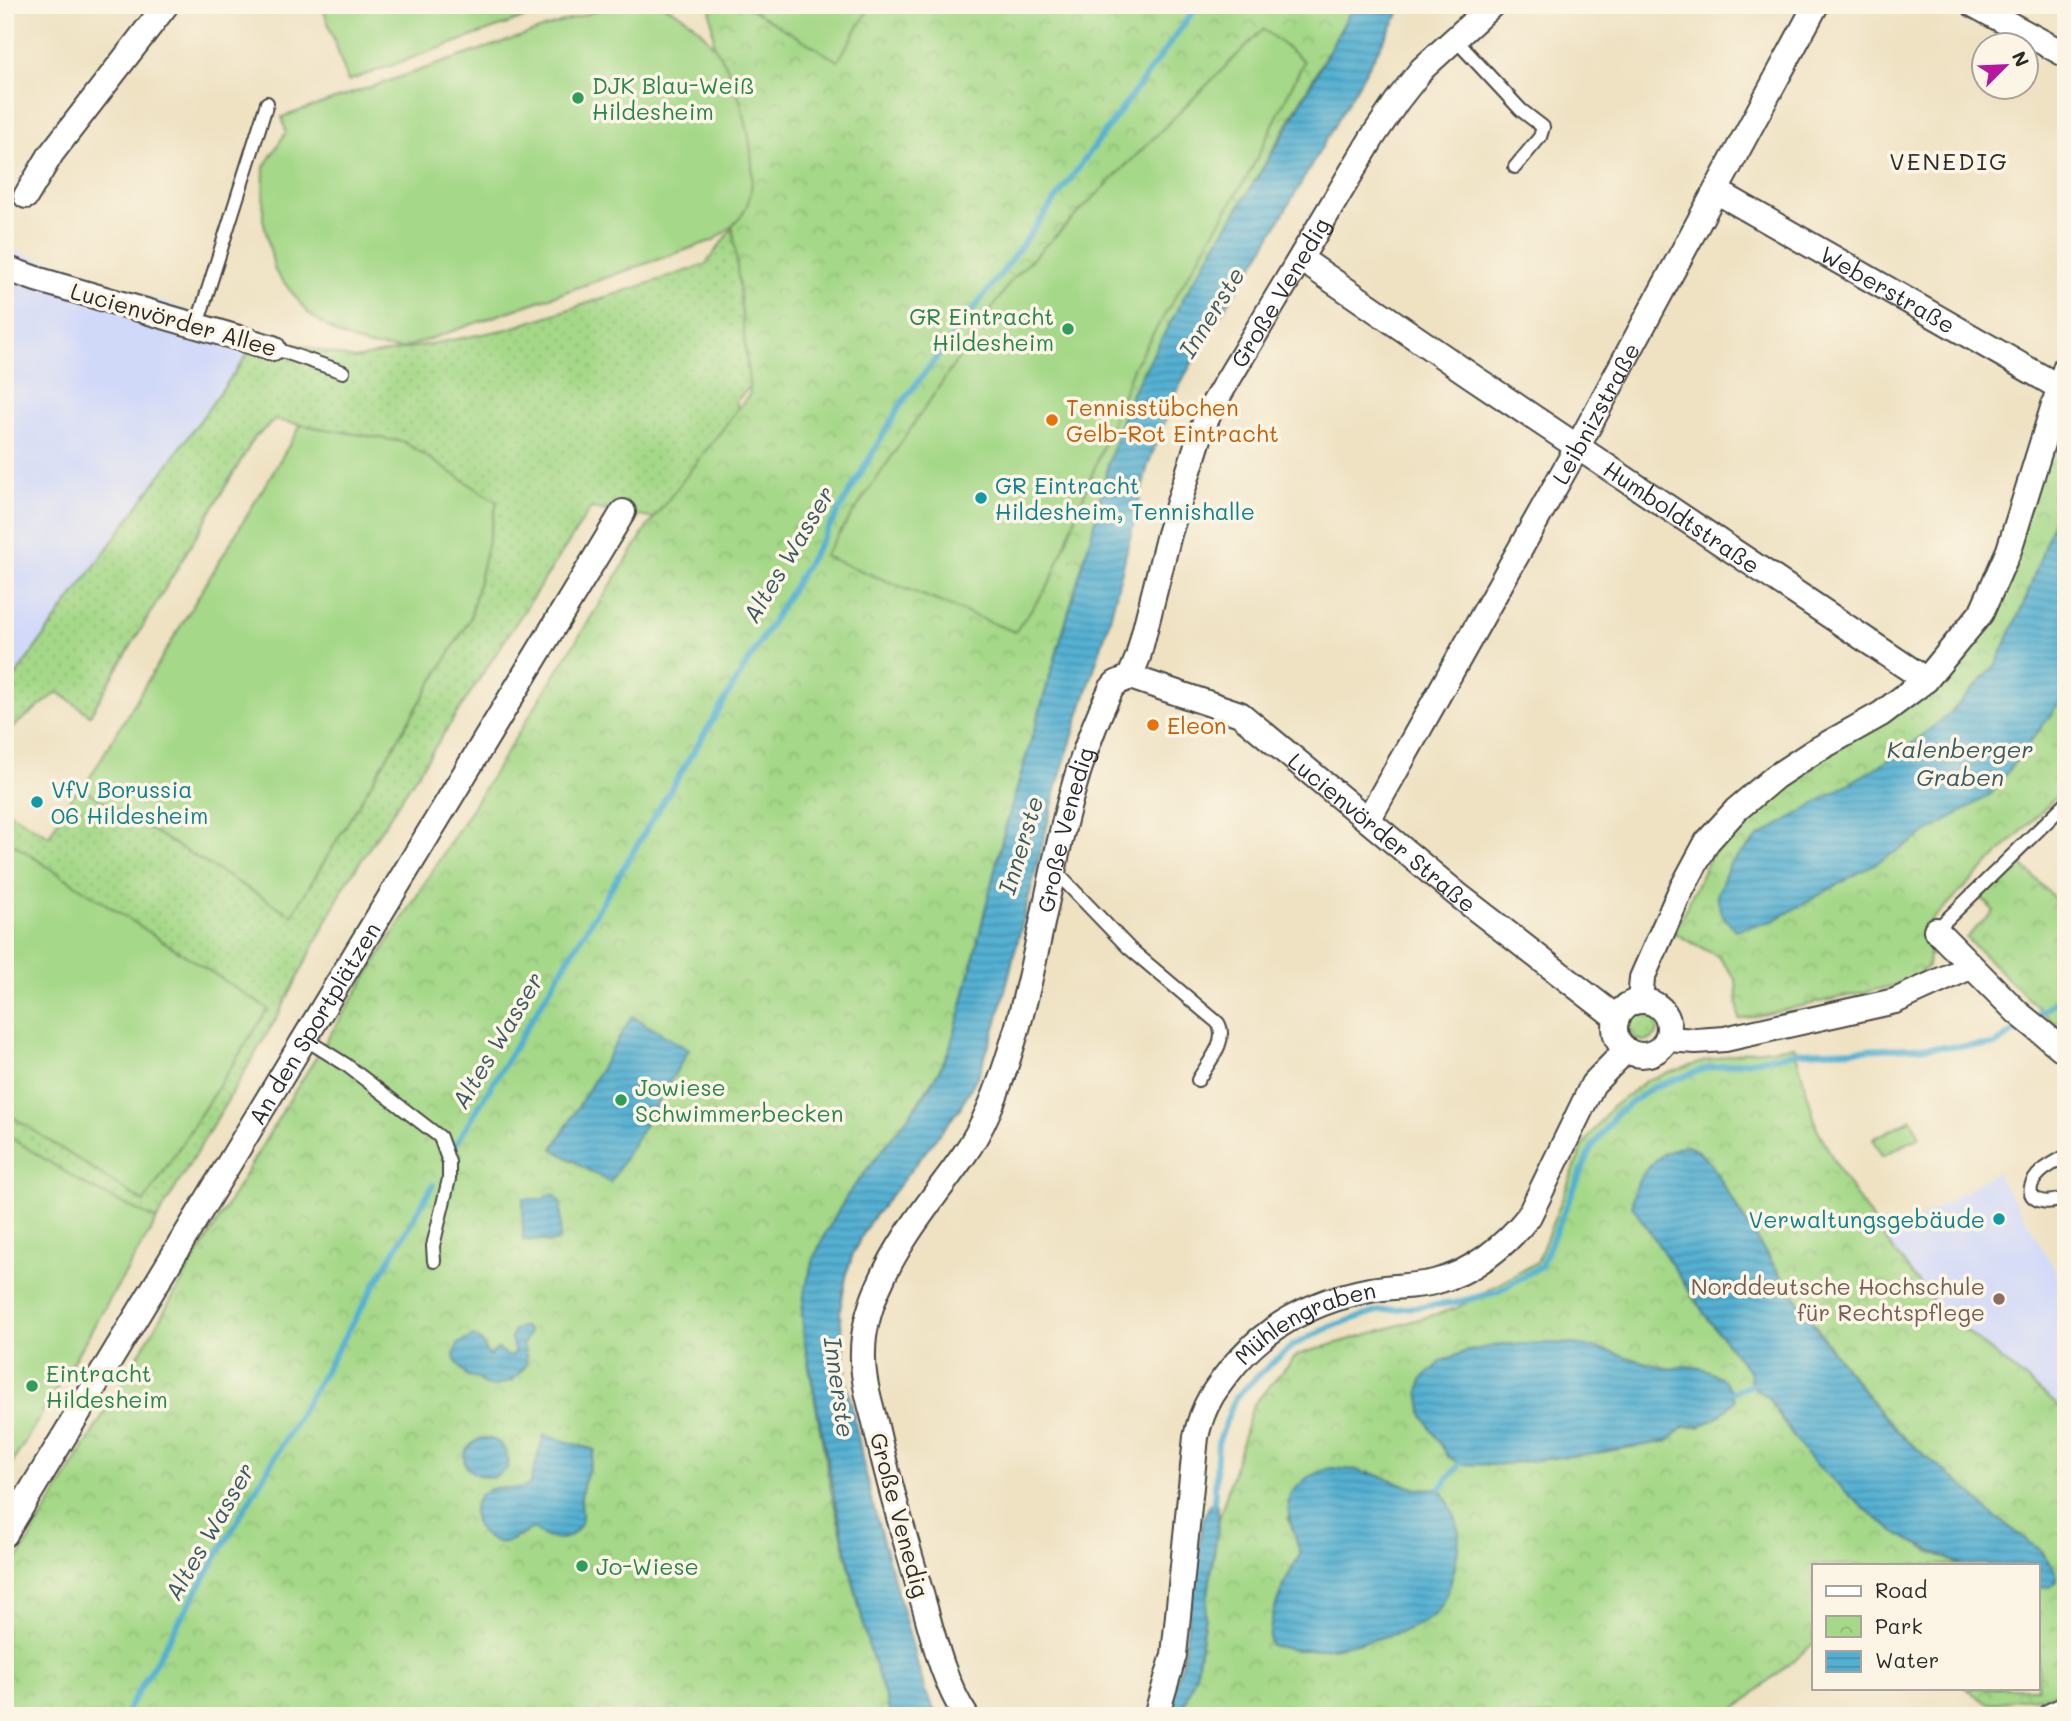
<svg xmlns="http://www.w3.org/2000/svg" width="2071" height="1721" font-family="Mali,sans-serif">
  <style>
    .built { fill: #d1d9f9 }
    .grass { fill: url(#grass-dots); stroke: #68825a; stroke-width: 2 }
    .park { fill: url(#park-crowns); stroke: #68825a; stroke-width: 2; fill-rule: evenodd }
    .pitch { fill: #a5d888; stroke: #68825a; stroke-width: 2 }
    .water { fill: url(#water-rules); stroke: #406e7e; stroke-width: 2 }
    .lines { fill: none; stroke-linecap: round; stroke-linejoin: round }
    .stream { stroke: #54b0d2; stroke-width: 6 }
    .service-casing { stroke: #484642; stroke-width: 16 }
    .minor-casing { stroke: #484642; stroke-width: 28 }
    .service { stroke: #fff; stroke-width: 12 }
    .minor { stroke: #fff; stroke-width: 24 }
    .leisure-dot { fill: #2e9e5b; stroke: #fcf5e5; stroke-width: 2.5 }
    .food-dot { fill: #e8710a; stroke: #fcf5e5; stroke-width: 2.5 }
    .culture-dot { fill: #0f9aa8; stroke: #fcf5e5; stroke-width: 2.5 }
    .education-dot { fill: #8d6e63; stroke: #fcf5e5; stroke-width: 2.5 }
    .labels { text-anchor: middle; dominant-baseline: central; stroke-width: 7; stroke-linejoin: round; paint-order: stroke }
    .leisure-label { font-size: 23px; fill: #27864d; stroke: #fcf5e5; text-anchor: start }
    .street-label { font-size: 23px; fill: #2b2b2b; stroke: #fcf5e5 }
    .food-label { font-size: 23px; fill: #c56008; stroke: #fcf5e5; text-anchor: start }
    .culture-label { font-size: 23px; fill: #0d838f; stroke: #fcf5e5; text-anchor: start }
    .education-label { font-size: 23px; fill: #785e54; stroke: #fcf5e5; text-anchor: end }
    .neighbourhood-label { font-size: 24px; letter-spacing: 2px; fill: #2b2b2b; stroke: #fcf5e5 }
    .water-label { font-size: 24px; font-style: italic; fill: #395a65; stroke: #fcf5e5 }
  </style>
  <defs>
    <pattern id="grass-dots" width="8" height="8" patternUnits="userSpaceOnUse" patternTransform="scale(1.75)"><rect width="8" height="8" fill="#a5d888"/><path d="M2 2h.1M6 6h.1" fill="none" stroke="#8eba76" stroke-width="1.8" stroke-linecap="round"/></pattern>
    <pattern id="park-crowns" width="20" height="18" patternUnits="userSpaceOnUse" patternTransform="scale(1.75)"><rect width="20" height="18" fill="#a5d888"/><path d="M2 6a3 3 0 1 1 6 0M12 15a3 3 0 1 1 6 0" fill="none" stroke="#8eba76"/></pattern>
    <pattern id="water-rules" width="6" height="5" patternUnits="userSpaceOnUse" patternTransform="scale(1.75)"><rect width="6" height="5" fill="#54b0d2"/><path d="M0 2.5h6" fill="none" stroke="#468fab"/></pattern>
  </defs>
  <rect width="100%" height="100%" fill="#fcf5e5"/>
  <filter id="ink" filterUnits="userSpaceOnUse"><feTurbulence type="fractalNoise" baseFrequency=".0143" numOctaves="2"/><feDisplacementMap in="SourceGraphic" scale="14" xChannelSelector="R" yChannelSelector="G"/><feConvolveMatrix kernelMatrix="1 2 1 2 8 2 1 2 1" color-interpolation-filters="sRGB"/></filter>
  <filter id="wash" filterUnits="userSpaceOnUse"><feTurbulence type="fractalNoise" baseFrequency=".00686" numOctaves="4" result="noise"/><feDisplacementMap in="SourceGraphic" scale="28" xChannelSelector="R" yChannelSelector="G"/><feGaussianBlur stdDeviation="1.57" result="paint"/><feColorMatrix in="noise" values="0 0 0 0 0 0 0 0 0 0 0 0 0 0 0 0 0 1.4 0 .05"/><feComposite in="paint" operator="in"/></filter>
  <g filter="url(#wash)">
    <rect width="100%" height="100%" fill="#efe2c3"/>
    <g class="built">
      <polygon points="5,247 261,336 5,690"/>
      <polygon points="1996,1172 2035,1234 2066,1290 2066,1412 1938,1308 1885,1239"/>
    </g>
    <g class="grass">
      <polygon points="743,214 855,280 736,401 746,444 699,526 591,508 345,885 280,1012 5,1475 5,1112 144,1202 268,1009 5,839 5,810 49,836 73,794 83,789 292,915 470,619 497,502 404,443 275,420 255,437 90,715 58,692 5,733 5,690 261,336 354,359 508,329 705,265"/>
      <circle cx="1644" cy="1027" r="14"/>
    </g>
    <g class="park">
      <polygon points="710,5 1354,5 1123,417 1109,461 1093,529 1003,836 960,1014 949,1050 939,1071 898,1132 805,1289 802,1313 804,1339 831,1491 868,1644 891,1716 5,1716 5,1581 285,1107 648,526 750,393"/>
      <polygon points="2066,374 2066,787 1932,920 1928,966 1913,979 1901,984 1739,1020 1736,980 1719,957 1674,933 1711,855 1772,785 1882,715 1984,613"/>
      <polygon points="2018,861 2066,910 2066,1015 2055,1024 1966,938 1994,911 1979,895"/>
      <path d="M1794,1046L1817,1128L1840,1172L1885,1239L1938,1308L2066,1412V1693L1988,1704L1965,1688H2038V1586H2049L2056,1581L2039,1549L1989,1512L1973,1494L1905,1439L1879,1411L1831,1348L1758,1242L1711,1164L1664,1153L1639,1181L1632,1205L1708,1319L1750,1373L1751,1385L1768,1398L1791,1434L1882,1523L1929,1551L1962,1565H1814V1643L1727,1716H1180L1197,1670L1219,1519L1253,1405L1297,1355L1457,1308L1537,1262L1584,1144L1611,1108L1647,1080L1705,1061L1745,1052ZM1501,1344C1524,1345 1549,1342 1572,1344C1604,1347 1634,1361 1666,1368C1701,1376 1705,1359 1733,1392L1700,1427H1684L1668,1441L1602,1452L1459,1464L1448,1456L1446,1449ZM1331,1468L1384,1477L1417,1489L1441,1488L1452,1578C1446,1594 1431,1613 1417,1624C1401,1637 1323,1650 1301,1650C1291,1650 1280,1647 1270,1644C1267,1618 1286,1577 1300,1555L1298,1540L1288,1518L1321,1473Z"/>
    </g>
    <g class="pitch">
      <polygon points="322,5 560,5 348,81"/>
      <path d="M613,5C630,5 656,1 671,9C691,19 709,38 721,56C742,91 766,178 742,215C735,225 724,233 714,240L401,349L367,346L337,334L308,313L275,271L263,219L264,167L286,132L282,117Z"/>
      <polygon points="744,5 871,5 838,61"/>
      <polygon points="1263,29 1304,61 1252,168 1134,366 1050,583 1015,632 824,556 1013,278"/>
      <polygon points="301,425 404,442 497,502 470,619 292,915 83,789"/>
      <polygon points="5,839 268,1009 144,1202 5,1112"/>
      <polygon points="1911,1119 1920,1137 1882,1156 1873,1139"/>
      <polygon points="5,1134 89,1187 157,1220 5,1475"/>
    </g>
    <g class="water">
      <polygon points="1354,5 1404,5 1255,263 1217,320 1184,377 1173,400 1148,465 1110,619 1059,779 997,1022 980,1071 960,1108 869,1223 854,1251 847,1272 840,1311 847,1385 871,1498 925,1691 937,1716 891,1716 868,1644 836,1506 804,1339 802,1313 805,1289 814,1258 825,1234 848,1194 921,1100 939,1071 949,1050 960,1014 1003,836 1093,529 1109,461 1131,395 1189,288 1285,132"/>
      <polygon points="2066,484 2066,694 1991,794 1887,857 1773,921 1735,930 1721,914 1717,895 1729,865 1757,838 1897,755 1949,714 1996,665 2027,596"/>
      <polygon points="632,1016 689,1050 610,1183 553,1149"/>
      <path d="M1686,1145L1698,1151L1711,1164L1758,1242L1830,1348L1879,1411L1905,1439L1973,1494L1989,1512L2039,1549L2056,1571V1581L2049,1587L2038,1586V1565H1962L1907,1539L1882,1523L1858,1503L1808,1457L1768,1398L1751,1385L1750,1373L1708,1319L1632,1205C1633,1176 1659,1151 1686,1145Z"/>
      <polygon points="548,1195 555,1195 561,1204 560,1237 558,1241 547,1243 545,1241 523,1240 523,1199 544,1199"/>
      <polygon points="521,1327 526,1328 529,1333 523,1345 527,1359 525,1367 513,1380 494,1387 485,1385 477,1378 467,1376 455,1360 454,1355 458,1344 473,1336 481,1341 489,1356 498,1348 507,1356 512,1356 515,1352 511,1338 514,1330"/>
      <path d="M1501,1344C1524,1345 1548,1342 1571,1344C1604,1347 1634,1361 1666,1368C1673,1370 1679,1366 1687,1366C1708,1367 1731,1379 1735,1401C1719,1418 1708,1427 1684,1427L1668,1441L1602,1452L1496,1465L1459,1464L1448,1456L1423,1416L1419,1391L1422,1380L1442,1361L1464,1352Z"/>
      <path d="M544,1435L595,1450C591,1465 582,1483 581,1498C580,1507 585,1516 580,1525C569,1545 546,1541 533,1528C524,1533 515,1541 504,1542C481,1545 464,1514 480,1496C495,1479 516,1496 530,1484Z"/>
      <path d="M482,1438C501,1438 509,1450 507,1469L493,1478C461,1476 453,1451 482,1438Z"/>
      <path d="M1330,1468L1357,1470L1369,1475L1368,1472L1416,1489L1441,1488C1447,1501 1458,1517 1459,1533C1459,1553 1450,1600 1435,1614C1415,1634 1330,1651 1301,1650C1291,1650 1280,1647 1270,1645C1267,1618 1286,1577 1300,1555C1296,1530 1284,1521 1290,1494L1308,1477Z"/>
      <polygon points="1215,1496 1219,1519 1197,1670 1180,1716 1163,1716 1182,1664 1203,1518"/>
    </g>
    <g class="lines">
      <g class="stream">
        <polyline points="2032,1019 2066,994"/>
        <polyline points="453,1149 826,533 901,404 1008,264 1198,5"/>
        <polyline points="1733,1392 1751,1385"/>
        <polyline points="1441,1488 1459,1464"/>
        <polyline points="1214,1502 1218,1443 1235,1398 1263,1371 1292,1346 1332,1326 1378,1311 1454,1303 1497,1292 1541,1266 1591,1149 1617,1113 1652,1088 1704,1069 1800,1052 1995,1045 2023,1025"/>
        <polyline points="124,1716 433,1185"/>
      </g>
    </g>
  </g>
  <g filter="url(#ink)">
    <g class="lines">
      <g class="service-casing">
        <g id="service">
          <polyline points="1454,38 1521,110 1543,127 1540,137 1515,167"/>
          <polyline points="197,325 267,103"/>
          <polyline points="273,348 343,372"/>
          <path d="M1054,870L1129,948L1218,1023C1229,1041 1207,1064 1198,1080"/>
          <polyline points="1936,930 2066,803"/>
          <polyline points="305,1039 345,1064 440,1137 449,1162 449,1179 433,1246 434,1261"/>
          <path d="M2066,1156C2057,1162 2044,1167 2037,1176C2018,1199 2045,1208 2066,1197"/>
        </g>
      </g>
      <g class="minor-casing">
        <g id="minor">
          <polyline points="1974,5 2066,55"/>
          <path id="s1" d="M1716,191L2059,387"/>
          <polyline points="26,196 51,154 166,5"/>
          <path id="s2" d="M1301,259L1470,375L1926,680"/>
          <polyline points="5,268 36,279 273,348"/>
          <path id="s3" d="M1130,677L1138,657L1169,534L1202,429L1214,403L1372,138L1397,101L1422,69L1492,5"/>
          <path id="s4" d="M1130,677L1240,714L1458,895L1617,1018"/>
          <path id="s5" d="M1368,820L1578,446L1816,5"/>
          <polyline points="1936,930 2017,1012 2066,1052"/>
          <polyline points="1640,1001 1642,978 1679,894 1707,842 1736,810 1775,777 1813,752 1881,714 1926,680 1981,613 2009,550 2066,366"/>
          <circle cx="1642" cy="1028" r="27"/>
          <polyline points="1667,1039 1696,1041 1725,1039 1895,1001 1970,967"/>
          <path id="s6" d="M5,1534L623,512"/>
          <path id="s7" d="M966,1716C941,1678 932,1630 919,1587C903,1532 887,1478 875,1422C869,1400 862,1376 863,1352C863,1331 870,1307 878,1288C899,1238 934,1198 964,1155C986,1124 1000,1085 1011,1049C1048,931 1055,802 1111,689L1116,683L1130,677"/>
          <path id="s8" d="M1156,1716L1174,1655L1196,1437C1203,1404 1215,1389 1236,1363C1272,1322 1317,1300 1370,1290C1391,1286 1413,1287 1434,1282C1472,1273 1505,1246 1529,1216L1593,1084L1626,1050"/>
          <polyline points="2050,1716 2066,1709"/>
        </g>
      </g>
      <use href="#service" class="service"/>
      <use href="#minor" class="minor"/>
    </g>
  </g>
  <g class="leisure-dot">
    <circle cx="578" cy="98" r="7"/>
    <circle cx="1068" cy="329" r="7"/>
    <circle cx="621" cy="1100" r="7"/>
    <circle cx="32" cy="1386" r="7"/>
    <circle cx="582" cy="1566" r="7"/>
  </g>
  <g class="food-dot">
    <circle cx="1052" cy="420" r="7"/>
    <circle cx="1153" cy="725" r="7"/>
  </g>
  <g class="culture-dot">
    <circle cx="981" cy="498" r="7"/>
    <circle cx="37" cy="802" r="7"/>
    <circle cx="1999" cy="1219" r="7"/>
  </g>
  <circle class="education-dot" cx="1999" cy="1299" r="7"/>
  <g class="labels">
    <g class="leisure-label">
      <text x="592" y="85">DJK Blau-Weiß<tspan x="592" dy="26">Hildesheim</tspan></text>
      <text x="1054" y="316" text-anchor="end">GR Eintracht<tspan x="1054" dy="26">Hildesheim</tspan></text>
      <text x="635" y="1087">Jowiese<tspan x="635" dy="26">Schwimmerbecken</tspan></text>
      <text x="46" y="1373">Eintracht<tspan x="46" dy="26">Hildesheim</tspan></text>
      <text x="596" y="1566">Jo-Wiese</text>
    </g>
    <g class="street-label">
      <text stroke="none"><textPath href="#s1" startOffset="198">Weberstraße</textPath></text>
      <text stroke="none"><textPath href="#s3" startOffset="416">Große Venedig</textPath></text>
      <text transform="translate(174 319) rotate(16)">Lucienvörder Allee</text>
      <text stroke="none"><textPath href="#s5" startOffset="466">Leibnizstraße</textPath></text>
      <text stroke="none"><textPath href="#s2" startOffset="460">Humboldtstraße</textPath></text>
      <text stroke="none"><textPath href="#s7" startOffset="947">Große Venedig</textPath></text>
      <text stroke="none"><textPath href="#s4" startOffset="301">Lucienvörder Straße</textPath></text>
      <text stroke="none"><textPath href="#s6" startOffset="597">An den Sportplätzen</textPath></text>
      <text stroke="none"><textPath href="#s8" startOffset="450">Mühlengraben</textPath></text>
      <text transform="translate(900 1515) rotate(75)">Große Venedig</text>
    </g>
    <g class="food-label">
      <text x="1066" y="407">Tennisstübchen<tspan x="1066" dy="26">Gelb-Rot Eintracht</tspan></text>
      <text x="1167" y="725">Eleon</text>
    </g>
    <g class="culture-label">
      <text x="995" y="485">GR Eintracht<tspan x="995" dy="26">Hildesheim, Tennishalle</tspan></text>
      <text x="51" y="789">VfV Borussia<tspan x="51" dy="26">06 Hildesheim</tspan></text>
      <text x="1985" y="1219" text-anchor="end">Verwaltungsgebäude</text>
    </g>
    <g class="education-label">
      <text x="1985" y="1286">Norddeutsche Hochschule<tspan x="1985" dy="26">für Rechtspflege</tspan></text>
    </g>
    <g class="neighbourhood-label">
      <text x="1949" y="160">VENEDIG</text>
    </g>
    <g class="water-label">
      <text transform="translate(1211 312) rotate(-58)">Innerste</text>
      <text transform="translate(788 554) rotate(-59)">Altes Wasser</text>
      <text x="1960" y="748">Kalenberger<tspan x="1960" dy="28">Graben</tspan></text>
      <text transform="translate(1020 845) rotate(-73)">Innerste</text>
      <text transform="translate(497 1040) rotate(-59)">Altes Wasser</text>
      <text transform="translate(840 1387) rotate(82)">Innerste</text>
      <text transform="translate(209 1531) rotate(-60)">Altes Wasser</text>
    </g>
  </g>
  <rect width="2071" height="1721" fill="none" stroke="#fcf5e5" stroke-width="28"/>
  <rect x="1812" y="1564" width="228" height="126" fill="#fcf5e5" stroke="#a8a49b" stroke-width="2"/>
  <rect x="1826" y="1586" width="35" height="10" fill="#ffffff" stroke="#a8a49b" stroke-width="2"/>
  <text x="1875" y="1598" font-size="21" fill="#2b2b2b">Road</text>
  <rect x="1826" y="1616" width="35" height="21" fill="url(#park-crowns)" stroke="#a8a49b" stroke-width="2"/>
  <text x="1875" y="1634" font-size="21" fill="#2b2b2b">Park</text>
  <rect x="1826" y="1651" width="35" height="21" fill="url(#water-rules)" stroke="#a8a49b" stroke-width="2"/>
  <text x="1875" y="1668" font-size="21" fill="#2b2b2b">Water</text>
  <g transform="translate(2005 66) rotate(66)"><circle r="33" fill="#fcf5e5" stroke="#a8a49b" stroke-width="2"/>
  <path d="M0-5L12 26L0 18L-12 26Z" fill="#b5179e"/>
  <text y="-10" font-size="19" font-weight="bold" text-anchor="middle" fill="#2b2b2b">N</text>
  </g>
</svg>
